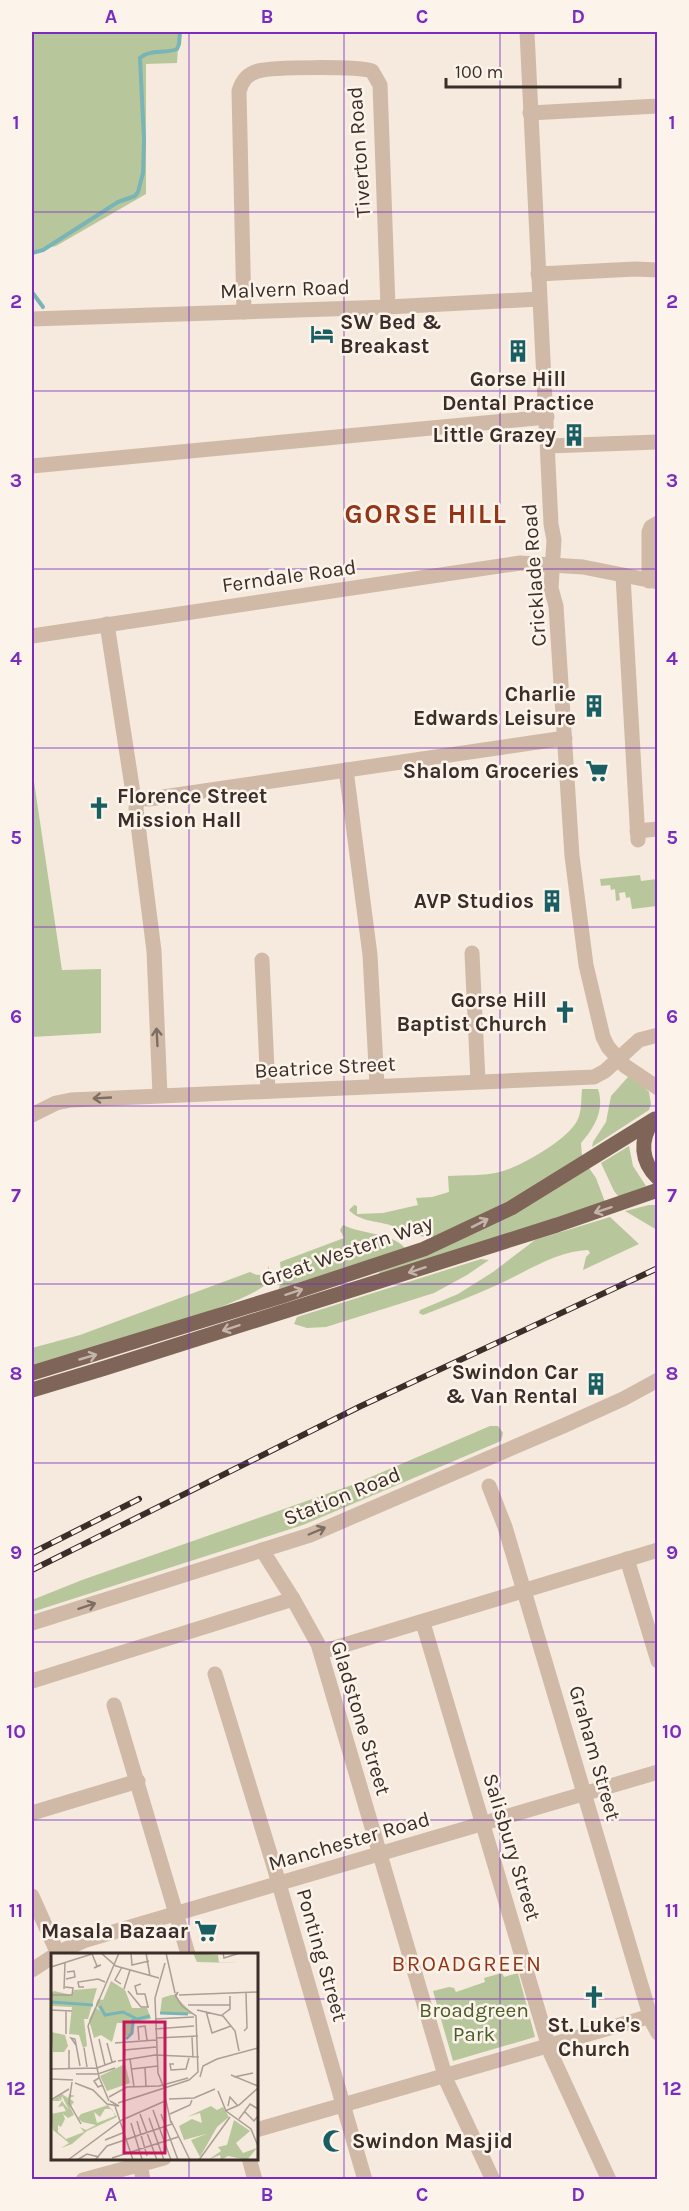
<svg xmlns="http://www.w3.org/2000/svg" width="689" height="2211" font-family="Karla,sans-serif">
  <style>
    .green { fill: #b8c79b }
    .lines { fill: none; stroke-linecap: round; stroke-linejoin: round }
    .stream { stroke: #79b4b6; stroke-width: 4 }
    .minor { stroke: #d0baa7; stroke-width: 15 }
    .major { stroke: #7f6558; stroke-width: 15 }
    .rail-casing { stroke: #3b2e29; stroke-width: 6 }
    .rail { stroke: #fcf4eb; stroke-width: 4; stroke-dasharray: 11; stroke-linecap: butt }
    .oneway { stroke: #7e6d62 }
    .oneway2 { stroke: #c4b4a9 }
    .grid { fill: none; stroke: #7b2cbf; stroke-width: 1.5; stroke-opacity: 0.55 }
    .labels { text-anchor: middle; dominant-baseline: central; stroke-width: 5; stroke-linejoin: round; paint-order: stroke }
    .street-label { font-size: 21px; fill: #3b2e29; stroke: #fcf4eb }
    .poi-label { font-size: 21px; font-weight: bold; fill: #3b2e29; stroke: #fcf4eb; text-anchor: end }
    .park-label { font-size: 21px; fill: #4a5d29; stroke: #fcf4eb }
    .neighbourhood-label { font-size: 22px; letter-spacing: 1.5px; fill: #953517; stroke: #fcf4eb }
    .district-label { font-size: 27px; font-weight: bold; letter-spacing: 1.5px; fill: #953517; stroke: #fcf4eb }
    .inset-river { fill: none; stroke: #79b4b6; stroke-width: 3 }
    .inset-road { fill: none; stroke: #ab9f95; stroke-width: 1.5 }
    .view { fill: #c2185b; fill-opacity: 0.15; stroke: #c2185b; stroke-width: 3 }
    .inset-edge { fill: none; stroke: #3b2e29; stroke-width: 3 }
    .neatline { fill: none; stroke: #7b2cbf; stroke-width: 2 }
    .grid-label { font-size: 20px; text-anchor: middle; font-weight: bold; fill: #7b2cbf }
  </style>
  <rect width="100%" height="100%" fill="#f5eadd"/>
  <g class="green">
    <polygon points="32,32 179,32 177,63 146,64 146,194 56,246 32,251"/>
    <polygon points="32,768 62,970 101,969 101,1033 32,1037"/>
    <polygon points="640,875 641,881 657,879 657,906 632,909 630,897 626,898 625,892 619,893 620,900 616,901 615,889 611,890 610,885 601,886 600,879"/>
    <polygon points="628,1077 638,1081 649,1092 651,1104 649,1110 592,1147 593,1142 606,1122 611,1096"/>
    <path d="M582,1089H598C605,1110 594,1128 581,1143L582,1156L518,1196L437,1236C430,1236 424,1237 417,1236C408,1234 399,1229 390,1225C376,1221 359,1221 349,1210L354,1205L357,1206V1214L383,1213L418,1205L416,1198L432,1197L449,1192L448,1176C465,1175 483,1176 500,1172C520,1167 567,1140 577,1121C582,1112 581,1099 582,1089Z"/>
    <polygon points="629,1146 633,1166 646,1186 619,1197 614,1191 601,1163"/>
    <polygon points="589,1168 596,1178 605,1202 380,1275 379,1272 412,1260"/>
    <polygon points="649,1205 657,1205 657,1230 625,1211"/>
    <path d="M610,1217L639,1244L583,1270L586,1257L590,1253L588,1250C556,1251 526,1272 497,1285C473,1296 448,1305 423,1315L419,1313L420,1310L458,1294L493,1272L535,1240Z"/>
    <path d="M343,1225C361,1234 392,1233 405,1248L279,1289L281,1271L280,1262L344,1238L340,1230Z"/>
    <polygon points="481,1259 489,1260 467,1275 434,1293 326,1327 307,1328 294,1324 297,1317"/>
    <path d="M269,1266V1281C252,1306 71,1354 32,1366V1348L80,1335L250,1272C259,1277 265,1276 269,1266Z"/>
    <polygon points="490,1426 498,1426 503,1433 501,1441 303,1525 32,1612 32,1600 82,1580 352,1485"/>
    <polygon points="502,1973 504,1977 518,1973 535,2037 453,2061 433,1991 449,1987 454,1988 456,1992 485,1982 484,1978"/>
  </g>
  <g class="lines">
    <g class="stream">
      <path d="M32,253L43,250L118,202L135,196L138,192L143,173L144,140L140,58C149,49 165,54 177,49L179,44L180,32"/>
      <polyline points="32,292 43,307"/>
    </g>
    <g class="minor">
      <polyline points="527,32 551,524 554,540 551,588 556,606 572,856 586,965 603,1037 608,1047 625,1066 658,1088"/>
      <polyline points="530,113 658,106"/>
      <polyline points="538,274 635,269 658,270"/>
      <path d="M244,312L239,91C242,81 247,74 258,71C272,67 358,66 372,71L380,85L388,307"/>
      <polyline points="32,319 388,307 539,299"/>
      <polyline points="548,446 658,442"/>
      <polyline points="32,466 547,417"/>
      <polyline points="623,576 638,840"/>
      <polyline points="649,581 649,532 651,527 658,523"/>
      <polyline points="107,624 133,793 137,798 136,809 154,951 160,1095"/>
      <polyline points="32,636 520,563 583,567 658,582"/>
      <polyline points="346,770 370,955 377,1085"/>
      <polyline points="137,798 149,799 565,738"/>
      <polyline points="637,831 658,829"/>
      <polyline points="472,953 478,1081"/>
      <polyline points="262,960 268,1091"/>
      <polyline points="32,1115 56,1103 71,1100 594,1077 605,1071 639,1040 658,1035"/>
      <polyline points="489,1486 505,1527 652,2022 658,2033"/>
      <polyline points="262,1550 293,1599 318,1644 447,2082 493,2180"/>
      <polyline points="627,1559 658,1661"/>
      <polyline points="32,1623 310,1535 563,1426 623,1399 658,1380"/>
      <polyline points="423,1623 551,2054 609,2180"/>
      <polyline points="321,1652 658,1550"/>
      <polyline points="215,1674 275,1870 365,2180"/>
      <polyline points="32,1681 293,1599"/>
      <polyline points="114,1705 188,1954"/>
      <polyline points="32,1813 138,1781"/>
      <polyline points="32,1896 58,1954"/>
      <polyline points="55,1954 86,1940 658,1772"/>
      <polyline points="32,1970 52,1957"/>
      <polyline points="256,2130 658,2014"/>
      <polyline points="139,2158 143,2180"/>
      <polyline points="249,2158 255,2180"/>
      <polyline points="83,2180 164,2158"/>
    </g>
    <g class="major">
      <path d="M653,1121C639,1140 641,1162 658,1178"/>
      <polyline points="32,1373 282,1296 424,1249 511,1208 655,1119"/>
      <polyline points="32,1390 105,1368 557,1225 658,1190"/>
    </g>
    <g class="rail-casing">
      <g id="rail">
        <polyline points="32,1553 139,1499"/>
        <polyline points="32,1570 361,1406 658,1268"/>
      </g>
    </g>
    <use href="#rail" class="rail"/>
  </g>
  <defs><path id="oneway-shaft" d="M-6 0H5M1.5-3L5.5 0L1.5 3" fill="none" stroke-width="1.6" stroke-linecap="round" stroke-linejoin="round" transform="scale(1.5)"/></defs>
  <g class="oneway">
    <use href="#oneway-shaft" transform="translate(157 1037) rotate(-93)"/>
    <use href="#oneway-shaft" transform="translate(102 1098) rotate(177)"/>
    <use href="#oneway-shaft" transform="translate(317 1531) rotate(-23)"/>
    <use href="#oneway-shaft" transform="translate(87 1606) rotate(-18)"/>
  </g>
  <g class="oneway2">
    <use href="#oneway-shaft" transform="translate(603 1210) rotate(162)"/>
    <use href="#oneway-shaft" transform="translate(480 1223) rotate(-27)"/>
    <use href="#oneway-shaft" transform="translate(417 1270) rotate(162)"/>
    <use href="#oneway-shaft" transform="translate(294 1292) rotate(-18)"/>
    <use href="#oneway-shaft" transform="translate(231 1328) rotate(162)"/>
    <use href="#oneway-shaft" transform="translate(88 1357) rotate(-16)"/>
  </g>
  <path class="grid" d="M189,32V1954M344,32V2180M500,32V2180M32,212H658M32,391H658M32,569H658M32,748H658M32,927H658M32,1106H658M32,1284H658M32,1463H658M32,1642H658M32,1820H658M32,1999H52M256,1999H658M189,2158V2180"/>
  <defs>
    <g id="hotel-bare" transform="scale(1.8)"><path d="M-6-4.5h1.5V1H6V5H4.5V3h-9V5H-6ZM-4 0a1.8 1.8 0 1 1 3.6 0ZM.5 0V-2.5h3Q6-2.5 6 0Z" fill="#185e63" stroke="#fcf4eb" stroke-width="2.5" paint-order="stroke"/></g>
    <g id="building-bare" transform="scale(1.8)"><path d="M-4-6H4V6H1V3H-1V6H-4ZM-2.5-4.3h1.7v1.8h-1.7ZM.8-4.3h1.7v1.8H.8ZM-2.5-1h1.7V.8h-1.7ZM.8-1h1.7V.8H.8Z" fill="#185e63" stroke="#fcf4eb" stroke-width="2.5" paint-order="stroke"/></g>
    <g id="supermarket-bare" transform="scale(1.8)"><path d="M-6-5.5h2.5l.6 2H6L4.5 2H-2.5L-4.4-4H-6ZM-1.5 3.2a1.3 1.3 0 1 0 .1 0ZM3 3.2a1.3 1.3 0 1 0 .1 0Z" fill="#185e63" stroke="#fcf4eb" stroke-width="2.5" paint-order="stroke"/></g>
    <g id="church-bare" transform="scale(1.8)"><path d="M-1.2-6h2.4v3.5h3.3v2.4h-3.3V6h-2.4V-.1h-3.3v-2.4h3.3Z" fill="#185e63" stroke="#fcf4eb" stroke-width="2.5" paint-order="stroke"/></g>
    <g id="mosque-bare" transform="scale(1.8)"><path d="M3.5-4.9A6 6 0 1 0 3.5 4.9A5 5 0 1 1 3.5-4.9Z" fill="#185e63" stroke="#fcf4eb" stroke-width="2.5" paint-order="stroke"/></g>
  </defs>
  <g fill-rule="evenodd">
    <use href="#hotel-bare" x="322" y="334"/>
    <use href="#building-bare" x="518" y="351"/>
    <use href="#building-bare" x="574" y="435"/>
    <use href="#building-bare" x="594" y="706"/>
    <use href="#supermarket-bare" x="597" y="771"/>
    <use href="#church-bare" x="99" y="808"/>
    <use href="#building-bare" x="552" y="901"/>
    <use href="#church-bare" x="565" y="1012"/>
    <use href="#building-bare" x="596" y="1384"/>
    <use href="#supermarket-bare" x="206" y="1931"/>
    <use href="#church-bare" x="594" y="1997"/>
    <use href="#mosque-bare" x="334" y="2141"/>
  </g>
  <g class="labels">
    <g class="street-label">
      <text transform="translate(359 152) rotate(-94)">Tiverton Road</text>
      <text transform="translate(285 289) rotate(-2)">Malvern Road</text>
      <text transform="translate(534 575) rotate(-94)">Cricklade Road</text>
      <text transform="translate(289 576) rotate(-8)">Ferndale Road</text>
      <text transform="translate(325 1067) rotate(-3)">Beatrice Street</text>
      <text transform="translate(347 1251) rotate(-19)">Great Western Way</text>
      <text transform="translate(342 1496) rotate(-22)">Station Road</text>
      <text transform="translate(361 1718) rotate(73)">Gladstone Street</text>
      <text transform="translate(595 1753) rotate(74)">Graham Street</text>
      <text transform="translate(349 1841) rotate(-16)">Manchester Road</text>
      <text transform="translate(512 1847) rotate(73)">Salisbury Street</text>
      <text transform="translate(322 1955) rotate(74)">Ponting Street</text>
    </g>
    <g class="poi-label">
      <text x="340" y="322" text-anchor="start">SW Bed &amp;<tspan x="340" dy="24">Breakast</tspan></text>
      <text x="518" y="379" text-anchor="middle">Gorse Hill<tspan x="518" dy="24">Dental Practice</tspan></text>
      <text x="556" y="435">Little Grazey</text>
      <text x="576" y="694">Charlie<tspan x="576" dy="24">Edwards Leisure</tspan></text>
      <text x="579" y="771">Shalom Groceries</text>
      <text x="117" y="796" text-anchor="start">Florence Street<tspan x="117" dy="24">Mission Hall</tspan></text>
      <text x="534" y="901">AVP Studios</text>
      <text x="547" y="1000">Gorse Hill<tspan x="547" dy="24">Baptist Church</tspan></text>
      <text x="578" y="1372">Swindon Car<tspan x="578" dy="24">&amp; Van Rental</tspan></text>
      <text x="188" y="1931">Masala Bazaar</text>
      <text x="594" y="2025" text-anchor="middle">St. Luke's<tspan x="594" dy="24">Church</tspan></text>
      <text x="352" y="2141" text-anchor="start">Swindon Masjid</text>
    </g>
    <g class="park-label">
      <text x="474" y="2010">Broadgreen<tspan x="474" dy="24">Park</tspan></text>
    </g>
    <g class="neighbourhood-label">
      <text x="467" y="1964">BROADGREEN</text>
    </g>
    <g class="district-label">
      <text x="426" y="514">GORSE HILL</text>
    </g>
  </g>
  <g transform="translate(51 1953)">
    <rect width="207" height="207" fill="#f5eadd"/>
    <path d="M142,0L167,2L168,10H187L146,9ZM60,28L74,37L81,55H96L100,66L84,69L82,80L72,84V70H66L61,89L50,82L43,85L38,67L44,54L49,58L45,51L47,46L52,47ZM46,35L37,66H33L36,93L32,95L28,82L18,81L21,54L0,53V40L3,38L21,42L23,37ZM120,42H123L142,61H109L111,45ZM0,79L14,82L17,93L13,99H2ZM74,111L79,130L56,138L49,123ZM11,141L17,145L18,141L24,143L18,145L23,149L19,154L23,162L17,165L12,161L14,166L10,174L7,172V179L15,186L33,179L29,174L35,177L45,172L31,169L27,165L30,161L57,152L66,164L36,178L21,191L10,195L18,190L2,177L0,161L15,158L12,153L7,154L11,148L18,157L11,143L10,148L7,144L9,148H1ZM54,156H61L64,163L46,170L43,159L49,164ZM160,153L166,157L172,154L178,164L166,174L149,204L140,187L155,181L133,187L128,173L141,166L151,170L149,160L136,164ZM183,167L199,178L185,190L192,200L206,195L196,207L177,203L170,207L169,202L157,207L170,198L167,194L176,192Z" fill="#b8c79b" fill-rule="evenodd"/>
    <path class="inset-river" d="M0,49L42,52M49,53L54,62L72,59L86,66L99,63M109,60L137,61M75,86L81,80L82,66"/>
    <path class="inset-road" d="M50,0L65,13L108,25M80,0L81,12L98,8M95,0L99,23M115,0L124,40M172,0L173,5L189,0M41,1L46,13L50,12L43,15L46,13M0,14L44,0M15,26L24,24L23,18L16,19M70,31L64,27L71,14M90,31L84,33L86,41H94L97,54M33,34H28L27,29L47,26L54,29M13,36L14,10M73,36L79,17M77,38L90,54H98M0,42H21L22,35L14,34M128,42L207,39M137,52H179M0,57L21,58M146,57L172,63L184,78L188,98M155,58L161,80L180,73M171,62L179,56V43M104,66L143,64M104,76L143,73M193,78L196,75L195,40M15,81V58M141,84L142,105M105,85L147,83M48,86L54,112M88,87L87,74L94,73L96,87M56,90L61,109M64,90L105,87M25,92L20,85L24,86L29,113M33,95L36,114M18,97V116M79,106L83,134M166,106L207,95M73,107L74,97L105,94M67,108L104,102L148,104M123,111H119L120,117L135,116L138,105M94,115L95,133M0,116L46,115L65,108M81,116L107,113M25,121H47L64,115M180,122L207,133M149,124L152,113L166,106M183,124L202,120M48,125L43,128L47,134L52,132M0,126L22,127M21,129L18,150L30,171M24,130L42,137L56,151L68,153L59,148M113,135L107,120L104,45L114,10M167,138L175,158L200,176L207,193M113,139L120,170M58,144L76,134L108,133L137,125M118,146L143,145L164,136M0,147L18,136M58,148L48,124L37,73L68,0M67,150L138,127L147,119L145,63L131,53L124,42L127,39L125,43M64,153L82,207M177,153L179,144L187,153M102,157L120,207M174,158L188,152L207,135M193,158L203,168L207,163M89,161L106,207M110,161L127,207M119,161L139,152L141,147M98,165L113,207M188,166L199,151L207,156M86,168L96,203M120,168L139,207M80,170L91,206M54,187L74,179M61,205L127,184M17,207L71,167L114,148M26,207L36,201L48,204M44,207L56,193L121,171M148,207L179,164"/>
    <path class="view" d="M73,69H114V200H73Z"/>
    <rect width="207" height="207" class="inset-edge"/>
  </g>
  <rect width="689" height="2211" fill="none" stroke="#fcf4eb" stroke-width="66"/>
  <path d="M446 78v9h174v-9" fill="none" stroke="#3b2e29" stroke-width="3"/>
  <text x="455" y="78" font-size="18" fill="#3b2e29" stroke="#fcf4eb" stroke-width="4.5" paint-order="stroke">100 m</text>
  <rect x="33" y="33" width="623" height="2145" class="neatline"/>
  <g class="grid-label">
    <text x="111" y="23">A</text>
    <text x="267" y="23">B</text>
    <text x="422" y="23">C</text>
    <text x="578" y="23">D</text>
    <text x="16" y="129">1</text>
    <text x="672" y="129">1</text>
    <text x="16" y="308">2</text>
    <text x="672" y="308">2</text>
    <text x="16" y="487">3</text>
    <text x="672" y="487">3</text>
    <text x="16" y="665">4</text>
    <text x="672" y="665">4</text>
    <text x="16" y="844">5</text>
    <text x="672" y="844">5</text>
    <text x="16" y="1023">6</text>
    <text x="672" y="1023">6</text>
    <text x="16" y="1202">7</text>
    <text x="672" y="1202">7</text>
    <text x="16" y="1380">8</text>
    <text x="672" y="1380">8</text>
    <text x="16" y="1559">9</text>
    <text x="672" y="1559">9</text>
    <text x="16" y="1738">10</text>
    <text x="672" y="1738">10</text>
    <text x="16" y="1917">11</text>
    <text x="672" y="1917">11</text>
    <text x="16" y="2095">12</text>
    <text x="672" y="2095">12</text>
    <text x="111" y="2201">A</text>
    <text x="267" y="2201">B</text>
    <text x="422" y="2201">C</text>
    <text x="578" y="2201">D</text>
  </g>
</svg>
